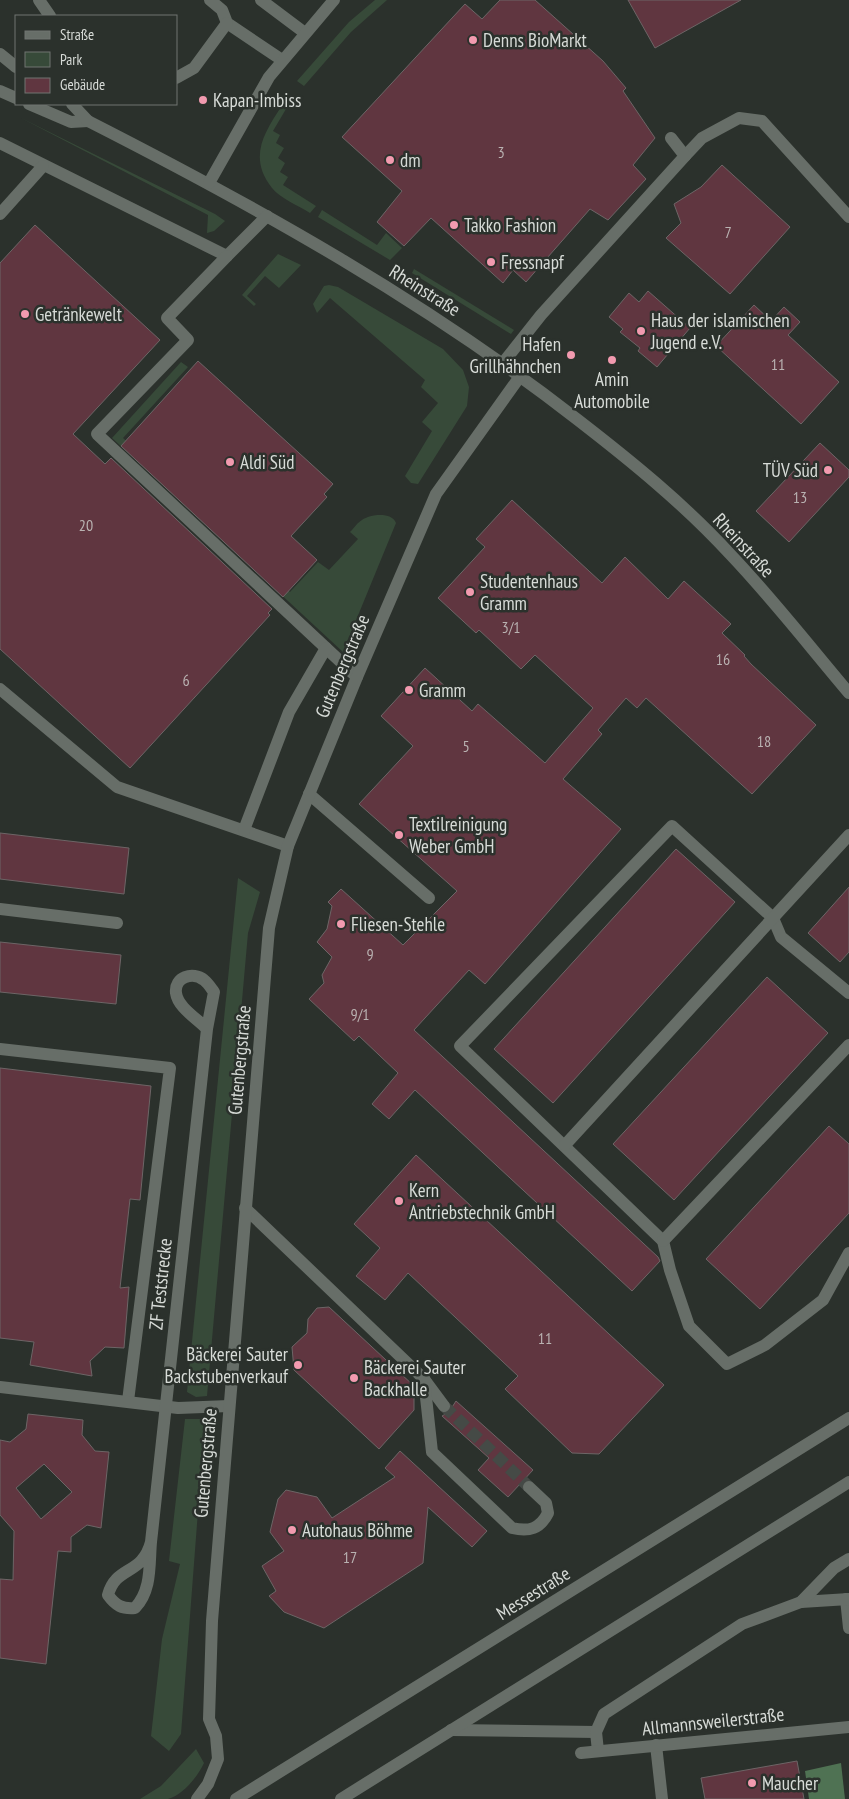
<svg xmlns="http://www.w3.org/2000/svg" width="849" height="1799" font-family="'PT Sans Narrow',sans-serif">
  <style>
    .green { fill: #374a39 }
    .forest { fill: #4f7253 }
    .building { fill: #603640; stroke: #6d6566; fill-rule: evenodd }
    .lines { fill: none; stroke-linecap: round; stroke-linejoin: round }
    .minor-tunnel { stroke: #454a46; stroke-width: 12; stroke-dasharray: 12 6; stroke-linecap: butt }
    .minor { stroke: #676e68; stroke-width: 12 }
    .poi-dot { fill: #f29aaf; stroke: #2b312c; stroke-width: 2 }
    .labels { text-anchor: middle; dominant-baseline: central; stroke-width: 5; stroke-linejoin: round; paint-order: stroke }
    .number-label { font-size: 16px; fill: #b9b2b1 }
    .poi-label { font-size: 19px; fill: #d7dbd7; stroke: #2b312c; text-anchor: start }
    .street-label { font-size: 19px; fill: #d7dbd7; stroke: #2b312c }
  </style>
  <rect width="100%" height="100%" fill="#2b312c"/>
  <g class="green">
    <polygon points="375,0 387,0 351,32 304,86 297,81 349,22"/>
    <path d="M281,107L286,109L273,131L280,135L276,143L284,148L278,158L285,163L280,172L288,177L283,185L316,206L310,213C299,206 280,198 272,188C248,158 264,133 281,107Z"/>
    <polygon points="21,118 215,214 225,221 214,231 207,233 208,215"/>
    <polygon points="322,210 377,245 386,233 402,248 390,260 318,217"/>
    <polygon points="278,254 301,265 279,288 265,276 247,296 256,304 254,306 242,295"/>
    <polygon points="414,269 514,330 511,334 412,273"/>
    <polygon points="329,285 338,287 443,349 463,370 469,387 467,406 418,484 411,483 405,476 432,431 422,422 438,403 421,387 425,380 330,298 317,313 313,304 324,286"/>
    <path d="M181,362L188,367L123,438L290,592L318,562L329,570L358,539L350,532C354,528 358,522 362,520C371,514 392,512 396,523L343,652L112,438Z"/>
    <polygon points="238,878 260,892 248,933 207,1396 196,1397 187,1392"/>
    <polygon points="185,1419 205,1419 181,1734 169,1751 151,1736 162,1639 180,1564 169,1561"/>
    <path d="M196,1749L204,1763C198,1776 183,1795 168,1799C160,1799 149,1799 140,1799L161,1786Z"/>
  </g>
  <polygon class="forest" points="841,1763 845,1799 809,1799 805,1771"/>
  <g class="building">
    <polygon points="500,0 535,0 603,61 626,88 623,91 655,138 633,165 646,179 608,220 590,209 526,282 513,270 503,283 431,218 404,246 377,222 402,191 342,137 465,4 482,19"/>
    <polygon points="628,0 741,0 655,48"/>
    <polygon points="722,165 790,227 730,294 666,238 681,223 674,204 701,187"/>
    <polygon points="35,225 160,340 73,434 105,464 111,458 272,609 268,613 270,615 130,768 0,649 0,263"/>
    <polygon points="648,291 690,328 657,367 638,351 640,348 620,332 623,329 609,317 629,293 639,302"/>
    <polygon points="754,305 771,321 784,307 800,322 788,335 839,382 801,424 716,346"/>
    <polygon points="198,361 333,484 324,494 327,497 291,536 317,560 283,597 121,446"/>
    <polygon points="820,443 849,470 849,477 789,542 756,511"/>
    <polygon points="512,500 602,583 625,557 668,599 684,581 731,624 722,633 745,655 744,656 751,664 816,725 752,794 646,698 637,708 626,698 598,730 602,734 563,779 621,829 485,984 469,970 414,1030 658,1257 660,1261 632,1291 415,1090 389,1119 372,1104 398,1073 359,1036 354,1041 309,999 324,983 322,975 332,957 317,942 327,929 332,906 328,902 341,889 403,945 457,891 359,804 413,746 381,716 425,668 472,711 478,704 545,763 593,708 535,655 521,669 479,630 476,633 438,598 485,547 476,539"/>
    <polygon points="0,833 129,848 124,894 0,879"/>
    <polygon points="676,849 735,902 553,1103 494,1049"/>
    <polygon points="849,887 849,952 840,962 808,933"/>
    <polygon points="0,942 121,955 116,1004 0,992"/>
    <polygon points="767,977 828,1033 674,1200 613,1144"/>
    <polygon points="0,1068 151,1086 140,1200 130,1199 120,1288 129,1287 124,1348 105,1347 90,1361 92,1376 30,1365 34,1342 0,1338"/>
    <polygon points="829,1126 849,1144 849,1213 760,1309 706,1259"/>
    <polygon points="416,1155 664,1385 599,1454 572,1453 505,1389 518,1376 408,1273 385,1300 356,1276 380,1248 354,1224"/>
    <polygon points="329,1307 414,1386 414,1410 379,1449 294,1370 292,1347 307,1333 308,1319 317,1308"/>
    <polygon points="456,1401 533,1470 508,1497 478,1470 489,1458 442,1416 449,1412"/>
    <path d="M28,1414L83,1420L82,1435L95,1451L109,1452L101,1528L87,1525L71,1537V1552L58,1551L46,1664L0,1658V1579L13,1580L14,1531L0,1515V1440L10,1442L26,1429ZM44,1464L72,1492L41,1519L16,1488Z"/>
    <polygon points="400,1451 487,1531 472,1547 428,1507 423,1563 324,1628 284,1612 269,1596 276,1591 262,1566 284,1551 270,1532 278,1499 286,1490 317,1497 332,1518 395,1477 385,1468"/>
    <polygon points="797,1761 804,1799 705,1799 701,1778"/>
  </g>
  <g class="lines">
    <polyline class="minor-tunnel" points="444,1406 529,1487"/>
    <g class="minor">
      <polyline points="39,0 50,16"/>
      <polyline points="210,0 222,10 227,23 282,60"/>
      <polyline points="261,0 305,33"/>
      <polyline points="0,54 16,67"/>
      <polyline points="176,78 194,68 227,23"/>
      <polyline points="0,91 16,98"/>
      <polyline points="29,104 71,122 88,121"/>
      <path d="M72,104L88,121C259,208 427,302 578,420C631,461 684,504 730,554C772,598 810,647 849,693"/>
      <polyline points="0,143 227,256 267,216"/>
      <polyline points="685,156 702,138 739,118 762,121 849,217"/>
      <polyline points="209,183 269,77 334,0"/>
      <polyline points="0,214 43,166"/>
      <polyline points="227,256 167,318 188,340 97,434 357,677"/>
      <polyline points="503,363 541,315 685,156 671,138"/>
      <polyline points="0,689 117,787 288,846"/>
      <polyline points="309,794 429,898"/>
      <polyline points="244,830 289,712 326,648"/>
      <polyline points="0,909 117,923"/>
      <polyline points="849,993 781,937 773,918 672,826 460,1046 663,1241 670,1270 689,1326 727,1364 765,1345 823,1300 849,1253"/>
      <polyline points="0,1049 170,1068 128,1401"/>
      <polyline points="565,1145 849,835"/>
      <polyline points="245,1208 424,1379 444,1406"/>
      <polyline points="663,1241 849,1045"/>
      <path d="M424,1379L432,1452L512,1528C529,1532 540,1529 548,1513L546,1503L529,1487"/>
      <polyline points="0,1387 178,1408 229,1406"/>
      <path d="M151,1542C149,1565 152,1590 135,1608C122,1609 116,1606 108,1595C116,1565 142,1576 151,1542L207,1029C198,1019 178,1008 176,993C174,977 193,971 204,980C208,983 211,988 214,992L207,1029"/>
      <polyline points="846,1599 849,1628"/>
      <polyline points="801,1602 849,1599"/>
      <polyline points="451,1730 596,1732"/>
      <polyline points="656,1745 662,1799"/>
      <polyline points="598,1751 596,1732 604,1714 742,1624 801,1602 834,1568 849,1559"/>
      <polyline points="581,1753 849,1727"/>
      <polyline points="197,1799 208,1784 218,1759 216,1736 209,1719 212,1621 269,928 288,846 357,677 436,494 521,375"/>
      <polyline points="236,1799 849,1418"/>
      <polyline points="341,1799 849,1482"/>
    </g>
  </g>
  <g class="poi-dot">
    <circle cx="473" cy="40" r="5"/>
    <circle cx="203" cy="100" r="5"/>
    <circle cx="390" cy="160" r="5"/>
    <circle cx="454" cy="225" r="5"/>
    <circle cx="491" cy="262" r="5"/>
    <circle cx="25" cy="314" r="5"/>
    <circle cx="641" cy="331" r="5"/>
    <circle cx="571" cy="355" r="5"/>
    <circle cx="612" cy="360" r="5"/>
    <circle cx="230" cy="462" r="5"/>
    <circle cx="828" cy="470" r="5"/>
    <circle cx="470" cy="592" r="5"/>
    <circle cx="409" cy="690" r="5"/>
    <circle cx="399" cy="835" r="5"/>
    <circle cx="341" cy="924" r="5"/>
    <circle cx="399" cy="1201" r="5"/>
    <circle cx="298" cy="1365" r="5"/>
    <circle cx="354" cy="1378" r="5"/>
    <circle cx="292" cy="1530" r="5"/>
    <circle cx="752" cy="1783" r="5"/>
  </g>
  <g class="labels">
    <g class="number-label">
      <text x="501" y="152">3</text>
      <text x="728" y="232">7</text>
      <text x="778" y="364">11</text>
      <text x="800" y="497">13</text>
      <text x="86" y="525">20</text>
      <text x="511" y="627">3/1</text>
      <text x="723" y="659">16</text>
      <text x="186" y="680">6</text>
      <text x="764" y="741">18</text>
      <text x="466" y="746">5</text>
      <text x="370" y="954">9</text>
      <text x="360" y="1014">9/1</text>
      <text x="545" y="1338">11</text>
      <text x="350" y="1557">17</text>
    </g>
    <g class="poi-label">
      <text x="483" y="40">Denns BioMarkt</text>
      <text x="213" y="100">Kapan-Imbiss</text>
      <text x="400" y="160">dm</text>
      <text x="464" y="225">Takko Fashion</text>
      <text x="501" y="262">Fressnapf</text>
      <text x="35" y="314">Getränkewelt</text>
      <text x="651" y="320">Haus der islamischen<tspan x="651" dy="22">Jugend e.V.</tspan></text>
      <text x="561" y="344" text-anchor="end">Hafen<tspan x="561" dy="22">Grillhähnchen</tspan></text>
      <text x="612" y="379" text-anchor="middle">Amin<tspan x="612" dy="22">Automobile</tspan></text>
      <text x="240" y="462">Aldi Süd</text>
      <text x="818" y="470" text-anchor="end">TÜV Süd</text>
      <text x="480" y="581">Studentenhaus<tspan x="480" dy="22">Gramm</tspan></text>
      <text x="419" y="690">Gramm</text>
      <text x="409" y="824">Textilreinigung<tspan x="409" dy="22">Weber GmbH</tspan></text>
      <text x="351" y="924">Fliesen-Stehle</text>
      <text x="409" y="1190">Kern<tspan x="409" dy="22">Antriebstechnik GmbH</tspan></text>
      <text x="288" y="1354" text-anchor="end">Bäckerei Sauter<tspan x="288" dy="22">Backstubenverkauf</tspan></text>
      <text x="364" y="1367">Bäckerei Sauter<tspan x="364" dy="22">Backhalle</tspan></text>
      <text x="302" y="1530">Autohaus Böhme</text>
      <text x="762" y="1783">Maucher</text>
    </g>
    <g class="street-label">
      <text transform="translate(425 290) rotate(32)">Rheinstraße</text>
      <text transform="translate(744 545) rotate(47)">Rheinstraße</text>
      <text transform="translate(342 666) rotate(-67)">Gutenbergstraße</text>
      <text transform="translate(239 1060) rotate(-85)">Gutenbergstraße</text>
      <text transform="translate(160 1284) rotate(-84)">ZF Teststrecke</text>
      <text transform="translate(205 1463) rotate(-85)">Gutenbergstraße</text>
      <text transform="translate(533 1593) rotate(-32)">Messestraße</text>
      <text transform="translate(713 1721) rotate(-6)">Allmannsweilerstraße</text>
    </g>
  </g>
  <rect x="15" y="15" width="162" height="90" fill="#2b312c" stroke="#707570"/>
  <rect x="25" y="31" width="25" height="8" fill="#676e68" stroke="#707570"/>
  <text x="60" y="40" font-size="15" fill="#d7dbd7">Straße</text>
  <rect x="25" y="52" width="25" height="15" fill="#374a39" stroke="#707570"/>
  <text x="60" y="65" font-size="15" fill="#d7dbd7">Park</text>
  <rect x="25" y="78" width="25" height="15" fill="#603640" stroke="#707570"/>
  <text x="60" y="90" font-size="15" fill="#d7dbd7">Gebäude</text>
</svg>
